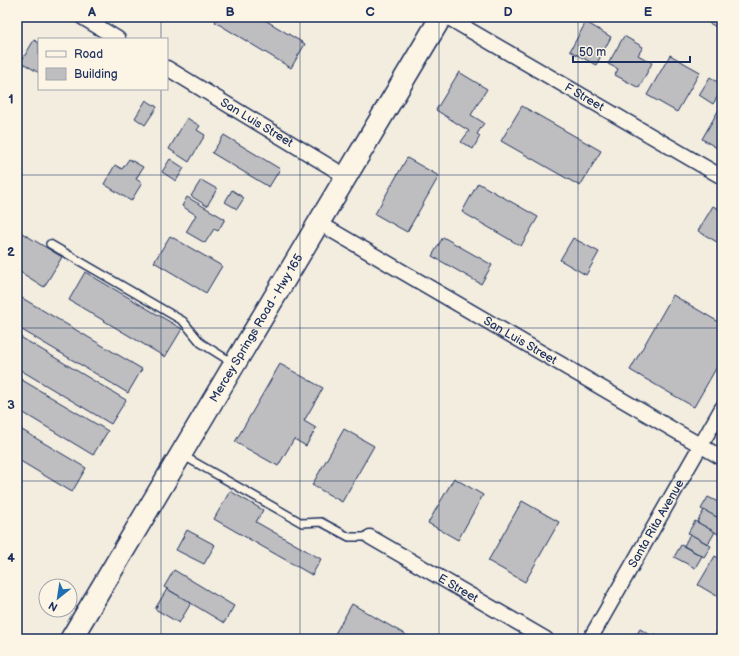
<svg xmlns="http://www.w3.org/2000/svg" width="739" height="656" font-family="'Balsamiq Sans',sans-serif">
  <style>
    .building { fill: #bebec0; stroke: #1b2f5e }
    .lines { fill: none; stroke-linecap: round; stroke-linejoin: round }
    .service-casing { stroke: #1b2f5e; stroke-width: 10 }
    .minor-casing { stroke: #1b2f5e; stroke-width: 17 }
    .primary-casing { stroke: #1b2f5e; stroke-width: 24 }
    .service { stroke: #fcf5e5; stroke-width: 7 }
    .minor { stroke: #fcf5e5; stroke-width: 14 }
    .primary { stroke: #fcf5e5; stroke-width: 21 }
    .grid { fill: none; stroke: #1b2f5e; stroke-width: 1; stroke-opacity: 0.55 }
    .labels { text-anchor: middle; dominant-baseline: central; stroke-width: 4; stroke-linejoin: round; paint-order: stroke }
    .street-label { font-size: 12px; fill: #1b2f5e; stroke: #fcf5e5 }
    .neatline { fill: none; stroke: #1b2f5e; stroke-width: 1.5 }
    .grid-label { font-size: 13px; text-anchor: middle; font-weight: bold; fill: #1b2f5e }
  </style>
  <rect width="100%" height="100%" fill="#f3ede0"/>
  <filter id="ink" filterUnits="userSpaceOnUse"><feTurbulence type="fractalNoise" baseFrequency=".025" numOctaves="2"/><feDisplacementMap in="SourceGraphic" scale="8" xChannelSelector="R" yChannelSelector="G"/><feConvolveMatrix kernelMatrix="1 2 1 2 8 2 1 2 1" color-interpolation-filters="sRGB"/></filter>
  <g filter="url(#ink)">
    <g class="building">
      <polygon points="218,17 260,17 305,44 291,68 215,22"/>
      <polygon points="712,17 722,17 722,30 709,23"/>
      <polygon points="586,22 611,37 596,65 570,51"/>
      <polygon points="624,36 643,47 638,55 652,63 639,88 615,75 618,69 608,64"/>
      <polygon points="34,40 39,43 39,73 21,62"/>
      <polygon points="17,48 22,51 17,61"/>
      <polygon points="670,55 700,72 677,112 647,95"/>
      <polygon points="459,72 487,89 471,115 484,123 477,134 480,136 473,149 461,142 469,131 436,110"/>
      <polygon points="710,77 722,85 722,89 713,104 699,95"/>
      <polygon points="146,100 157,107 145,125 135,118"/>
      <polygon points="722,104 722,151 702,139"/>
      <polygon points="522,106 601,151 580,186 501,141"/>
      <polygon points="187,118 200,126 197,130 205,135 189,162 169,149"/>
      <polygon points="224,135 280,169 269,187 212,153"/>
      <polygon points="407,158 439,176 407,232 375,214"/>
      <polygon points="129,159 143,167 136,179 142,183 131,201 104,184 115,165 122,169"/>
      <polygon points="170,159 184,168 176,181 162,172"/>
      <polygon points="201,180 217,189 207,206 191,196"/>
      <polygon points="478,183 538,217 521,246 462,212"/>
      <polygon points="232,190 244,198 237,209 225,202"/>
      <polygon points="187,197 225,219 218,231 214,229 205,243 186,232 196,215 182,206"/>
      <polygon points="713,206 722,211 722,245 698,231"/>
      <polygon points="17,230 62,257 44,287 17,270"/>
      <polygon points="170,236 222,266 206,293 154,262"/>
      <polygon points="443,237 492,265 481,284 432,256"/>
      <polygon points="573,238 599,252 586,275 560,260"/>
      <polygon points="85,272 182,329 165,357 69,300"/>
      <polygon points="17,295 142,369 128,393 17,327"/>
      <polygon points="673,295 722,324 722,358 694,407 630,370"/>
      <polygon points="17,335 126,400 111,424 17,368"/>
      <polygon points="280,364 323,388 304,421 316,428 306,446 294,439 278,466 235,442"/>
      <polygon points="17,377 108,431 93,455 17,409"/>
      <polygon points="17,427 86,468 72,492 17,459"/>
      <polygon points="344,429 374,446 342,502 312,485"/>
      <polygon points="454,478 483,495 458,540 428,523"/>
      <polygon points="230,491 263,510 256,522 321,559 312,575 214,519"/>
      <polygon points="708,497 722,504 722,520 701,509"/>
      <polygon points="522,501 559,522 525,582 488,561"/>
      <polygon points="704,510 722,520 722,526 718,534 697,522"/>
      <polygon points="695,521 715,532 708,544 688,533"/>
      <polygon points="187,530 215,545 204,564 176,550"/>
      <polygon points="690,534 711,546 704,557 684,546"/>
      <polygon points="681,545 702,556 695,568 674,557"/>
      <polygon points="715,556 722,560 722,599 698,585"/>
      <polygon points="174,570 234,606 224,623 164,587"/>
      <polygon points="167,589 191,603 179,623 155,609"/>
      <polygon points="352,604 413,639 332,639"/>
      <polygon points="722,622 722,639 713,639"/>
      <polygon points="640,629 652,636 650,639 634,639"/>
      <polygon points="653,634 663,639 650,639"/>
    </g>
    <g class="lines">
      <g class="service-casing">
        <g id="service">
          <polyline points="50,244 183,321 201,343 233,363"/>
          <polyline points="182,455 302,523 321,522 349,537 370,537"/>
        </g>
      </g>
      <g class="minor-casing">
        <g id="minor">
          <polyline points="82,17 118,39"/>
          <path id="s1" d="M447,17L722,177"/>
          <path id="s2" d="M167,68L347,177"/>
          <path id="s3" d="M319,223L722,458"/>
          <path id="s4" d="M370,537L546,639"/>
          <path id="s5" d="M590,639L722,408"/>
        </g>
      </g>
      <g class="primary-casing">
        <g id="primary">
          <path id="s6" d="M71,639L441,17"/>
        </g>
      </g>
      <use href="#service" class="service"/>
      <use href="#minor" class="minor"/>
      <use href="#primary" class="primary"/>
    </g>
  </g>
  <path class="grid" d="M161,17V39M300,17V639M439,17V639M578,17V639M161,89V639M17,175H722M17,328H722M17,481H722"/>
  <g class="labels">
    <g class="street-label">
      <text stroke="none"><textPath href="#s1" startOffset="159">F Street</textPath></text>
      <text stroke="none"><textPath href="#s2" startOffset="105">San Luis Street</textPath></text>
      <text stroke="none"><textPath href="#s6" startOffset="362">Mercey Springs Road - Hwy 165</textPath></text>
      <text stroke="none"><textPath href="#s3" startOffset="233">San Luis Street</textPath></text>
      <text stroke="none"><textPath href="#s5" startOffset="133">Santa Rita Avenue</textPath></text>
      <text stroke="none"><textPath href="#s4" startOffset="102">E Street</textPath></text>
    </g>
  </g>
  <rect width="739" height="656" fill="none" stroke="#fcf5e5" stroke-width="44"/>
  <rect x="38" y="38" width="130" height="52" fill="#fcf5e5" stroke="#a2a6af"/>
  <rect x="46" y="51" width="20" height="6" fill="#fcf5e5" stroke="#a2a6af"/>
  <text x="74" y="58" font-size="12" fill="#1b2f5e">Road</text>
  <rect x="46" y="68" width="20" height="12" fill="#bebec0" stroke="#a2a6af"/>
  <text x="74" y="78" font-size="12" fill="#1b2f5e">Building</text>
  <g transform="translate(58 598) rotate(210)"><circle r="19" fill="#fcf5e5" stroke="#a2a6af"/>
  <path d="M0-3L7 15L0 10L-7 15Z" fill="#1f6fb2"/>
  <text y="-6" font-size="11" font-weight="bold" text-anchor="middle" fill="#1b2f5e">N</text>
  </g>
  <path d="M573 56v6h117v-6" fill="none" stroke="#1b2f5e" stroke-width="2"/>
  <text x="579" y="56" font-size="12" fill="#1b2f5e" stroke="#fcf5e5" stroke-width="3" paint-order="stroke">50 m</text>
  <rect x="22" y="22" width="695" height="612" class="neatline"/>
  <g class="grid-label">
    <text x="92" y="16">A</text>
    <text x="230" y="16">B</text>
    <text x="370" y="16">C</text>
    <text x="508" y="16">D</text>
    <text x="648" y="16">E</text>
    <text x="11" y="103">1</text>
    <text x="11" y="256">2</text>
    <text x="11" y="409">3</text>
    <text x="11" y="562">4</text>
  </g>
</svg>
